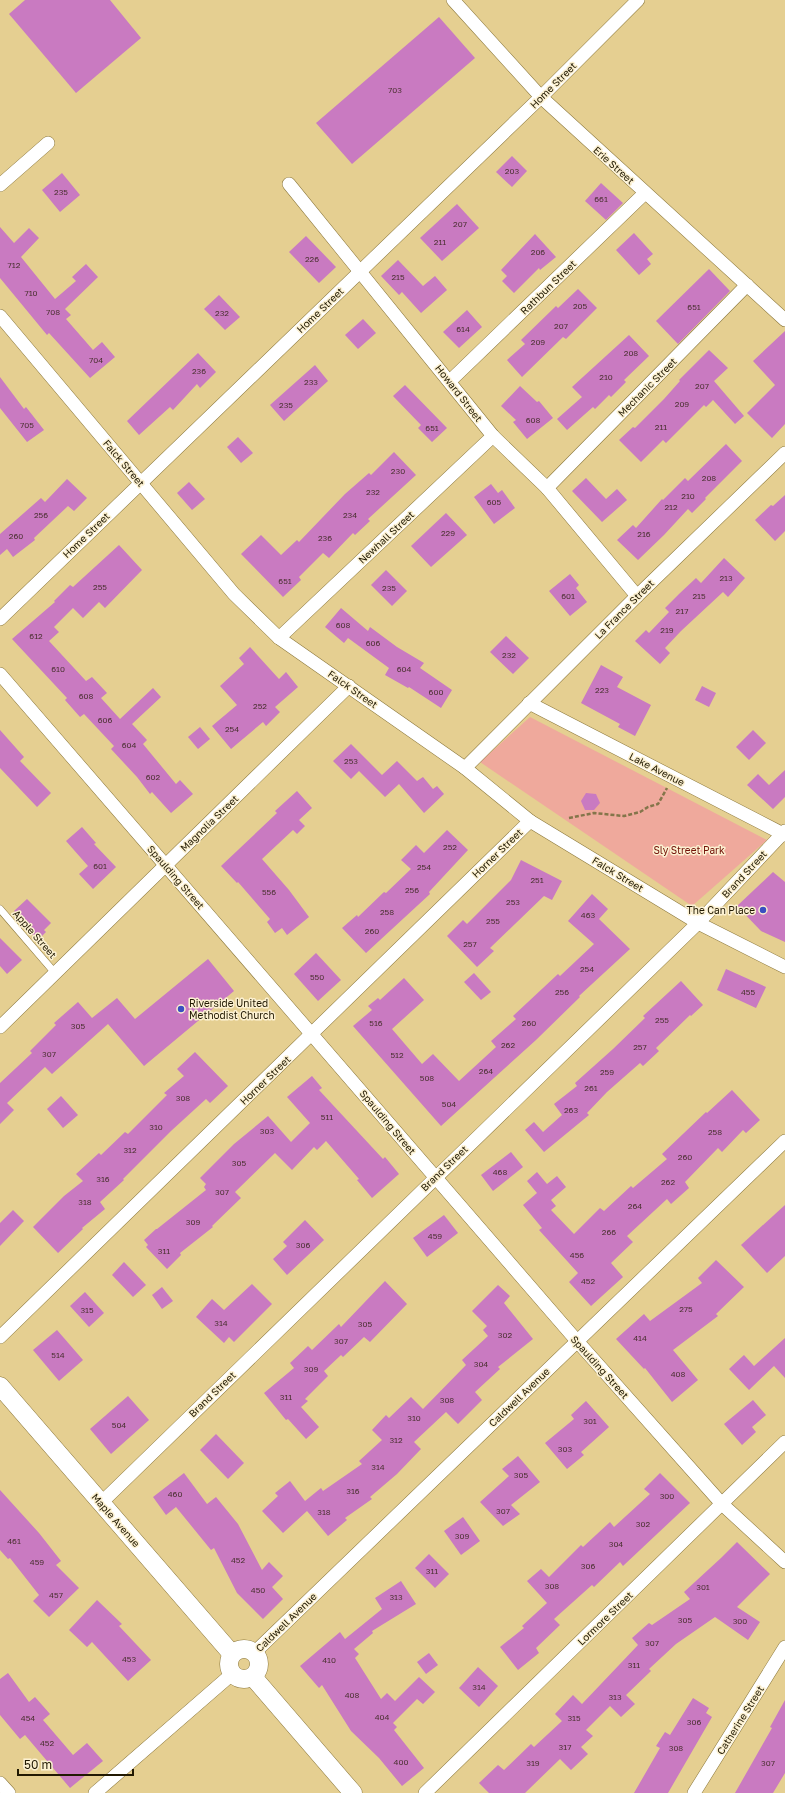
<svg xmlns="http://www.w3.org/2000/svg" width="785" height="1793" font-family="'Golos Text',sans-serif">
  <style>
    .green { fill: #efa99c }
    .building { fill: #c97ac1 }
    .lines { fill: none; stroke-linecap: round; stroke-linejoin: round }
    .lane-casing { stroke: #8c783c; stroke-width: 8 }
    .street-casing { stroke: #8c783c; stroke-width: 14 }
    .secondary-casing { stroke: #8c783c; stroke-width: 19 }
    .path { stroke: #84754a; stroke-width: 2.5; stroke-dasharray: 4 2; stroke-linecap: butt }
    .lane { stroke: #fff; stroke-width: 7 }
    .street { stroke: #fff; stroke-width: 13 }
    .secondary { stroke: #fff; stroke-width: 18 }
    .poi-dot { fill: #3a4fc1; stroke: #fcf1d2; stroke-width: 1.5 }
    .labels { text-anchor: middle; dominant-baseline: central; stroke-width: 3; stroke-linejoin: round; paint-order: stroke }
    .number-label { font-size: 8px; fill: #4b3132 }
    .street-label { font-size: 10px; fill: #211902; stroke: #fcf1d2 }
    .park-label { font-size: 10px; fill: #721208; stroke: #fcf1d2 }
    .poi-label { font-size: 10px; fill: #211902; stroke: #fcf1d2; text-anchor: end }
  </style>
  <rect width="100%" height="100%" fill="#e5cf91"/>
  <polygon class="green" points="530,717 767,840 692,906 480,762"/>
  <g class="building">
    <polygon points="25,0 110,0 141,38 76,93 9,14"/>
    <polygon points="439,17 475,58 352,164 316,123"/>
    <polygon points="512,156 527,171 512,187 496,172"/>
    <polygon points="62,173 80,195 60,212 42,190"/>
    <polygon points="601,183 623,203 606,220 585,201"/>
    <polygon points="457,204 479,228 442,261 420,238"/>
    <polygon points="0,227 14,243 29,228 39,238 21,257 55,299 76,281 72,277 86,264 98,277 65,309 71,315 66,319 93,350 102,342 115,357 90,378 49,333 47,335 0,278"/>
    <polygon points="634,233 653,254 647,259 651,264 639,275 616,250"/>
    <polygon points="535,234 556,257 540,270 539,268 514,293 502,281 507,276 501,270"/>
    <polygon points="306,236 336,267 319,283 289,252"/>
    <polygon points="398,260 423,286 435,276 447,290 421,313 402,292 399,295 381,276"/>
    <polygon points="709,269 730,291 678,344 656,321"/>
    <polygon points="578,289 597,308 566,339 563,337 522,377 507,360 525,344 521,340 556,306 558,308"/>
    <polygon points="219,295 240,317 225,330 204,309"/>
    <polygon points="467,310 482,327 459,348 443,332"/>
    <polygon points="363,319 376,333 358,349 345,335"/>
    <polygon points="785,331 785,424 772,438 747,413 775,385 753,361"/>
    <polygon points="629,335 649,356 624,380 626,382 611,397 609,395 595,409 593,407 567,430 557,419 582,397 572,387"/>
    <polygon points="709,350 728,368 714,381 744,416 735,424 713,400 706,407 704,405 666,443 663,440 641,462 619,440 633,427 635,428 664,399 680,381 679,380"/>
    <polygon points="198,353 216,372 200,388 197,384 173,410 170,407 139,435 127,421"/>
    <polygon points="315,365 328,381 284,421 270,405"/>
    <polygon points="0,377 24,409 26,407 44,430 27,442 0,408"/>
    <polygon points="405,385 447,428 432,442 418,428 421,425 393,396"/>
    <polygon points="520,386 537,402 539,401 553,418 527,439 513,422 516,420 501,406"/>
    <polygon points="238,437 253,453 241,463 227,447"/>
    <polygon points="726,444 742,461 705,498 706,499 692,513 688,509 664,535 638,560 617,540 633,525 636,528 662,499 663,500 685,478 688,481"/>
    <polygon points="394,452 416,475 368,519 370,521 355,535 353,533 329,558 323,553 299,577 301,580 283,597 241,554 261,535 281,555 297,540 299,542 345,494 369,473 371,475"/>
    <polygon points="586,478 606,499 617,489 627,500 602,522 572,491"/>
    <polygon points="67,479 87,498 74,511 68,506 34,538 35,540 13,557 7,549 0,555 0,534 41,498 45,502"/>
    <polygon points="189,482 205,499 192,510 177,493"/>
    <polygon points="491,484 498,493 502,490 515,508 494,524 474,497"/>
    <polygon points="785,495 785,531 775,541 755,520 771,505 773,506"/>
    <polygon points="446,513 467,535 431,567 411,546"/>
    <polygon points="119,545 142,570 105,608 99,602 83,618 73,608 54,627 59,632 49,641 86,681 92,677 107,693 101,698 120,719 153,688 161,697 132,724 147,740 143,744 176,784 180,780 193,794 171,813 152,792 150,794 137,777 111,749 114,746 84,714 80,717 65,700 67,698 12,639 55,602 54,601 70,585 73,587"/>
    <polygon points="724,558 745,578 728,597 723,592 681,631 665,648 670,653 660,664 635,641 646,630 649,633 669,612 665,608 679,594 696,578 701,583"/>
    <polygon points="386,570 407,591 392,606 371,585"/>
    <polygon points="570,574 579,585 576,588 587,602 570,616 549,591"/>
    <polygon points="341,608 368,631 370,627 397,647 424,663 420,668 452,690 441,708 409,687 408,688 385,675 389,668 348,638 344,643 325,627"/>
    <polygon points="506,636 529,658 513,674 490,652"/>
    <polygon points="250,647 279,679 286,672 298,687 275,707 280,712 266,726 263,722 231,749 212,726 237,705 220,686 244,664 239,658"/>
    <polygon points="601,665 623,677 617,687 651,705 635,736 618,727 620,724 581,703"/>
    <polygon points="702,686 716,693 709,707 695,700"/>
    <polygon points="200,727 210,739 198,749 188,737"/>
    <polygon points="0,730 24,757 20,761 51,793 37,807 0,768"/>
    <polygon points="753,730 766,743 749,760 736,747"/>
    <polygon points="351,744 382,775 397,761 417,781 423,777 433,789 437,786 444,794 424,813 399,784 385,797 359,771 351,779 333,761"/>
    <polygon points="785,770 785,797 773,809 747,785 758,774 769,785"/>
    <polygon points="297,791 312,808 299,820 305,826 297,834 293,830 262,859 289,890 309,917 287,935 282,928 275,933 267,922 270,919 238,882 237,883 221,866 277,813 275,811"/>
    <polygon points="586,793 596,794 600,803 594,810 585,810 581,801"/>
    <polygon points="82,827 96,843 94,844 116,867 93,889 79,874 88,866 66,841"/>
    <polygon points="447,830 468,850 429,892 430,894 366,953 342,928 357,915 358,917 384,892 386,893 411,869 401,860 416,845 424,853"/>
    <polygon points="521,860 562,881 552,900 544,896 490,948 494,951 477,967 447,936 463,920 467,924 511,880"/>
    <polygon points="773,872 785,882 785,942 761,931 737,906"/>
    <polygon points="592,894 608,909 599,919 630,949 579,996 580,997 536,1040 441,1126 353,1026 372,1010 368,1006 378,998 380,1000 404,978 424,1000 392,1029 422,1064 433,1054 459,1081 496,1047 491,1041 516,1019 513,1016 558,974 560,976 594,944 568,921"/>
    <polygon points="27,899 51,923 44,930 46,932 38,940 27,930 30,927 14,911"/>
    <polygon points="0,938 22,960 7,974 0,966"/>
    <polygon points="316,953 341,980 318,1001 294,974"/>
    <polygon points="208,959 234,991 144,1066 108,1024 52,1074 45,1067 7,1103 14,1110 0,1124 0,1083 32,1053 30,1051 56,1025 54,1023 78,1002 92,1018 117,998 135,1019"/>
    <polygon points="726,969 766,987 756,1008 717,990"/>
    <polygon points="474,973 491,992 481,1000 464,982"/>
    <polygon points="681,981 703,1005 691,1016 690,1015 656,1048 659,1051 643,1066 640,1063 607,1092 587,1113 589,1115 544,1152 525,1130 534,1122 543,1132 562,1115 554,1104 577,1086 575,1083 613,1049 645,1018 643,1016"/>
    <polygon points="195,1052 228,1086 210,1103 206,1099 171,1131 123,1179 124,1180 100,1202 105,1209 82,1228 83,1229 58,1253 33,1227 64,1196 83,1181 76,1174 99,1153 101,1155 125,1132 128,1134 167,1095 164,1093 184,1076 177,1069"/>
    <polygon points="312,1076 322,1088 319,1090 383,1159 385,1157 399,1174 372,1198 357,1180 359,1179 326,1141 317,1150 314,1147 292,1170 275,1153 235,1192 241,1198 212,1226 213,1227 180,1253 181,1255 167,1269 146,1247 148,1245 144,1240 156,1229 157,1229 206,1190 204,1187 206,1184 200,1178 234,1144 268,1116 291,1142 310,1123 287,1097"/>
    <polygon points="732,1090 760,1120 746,1133 743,1130 722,1152 718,1148 685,1182 689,1188 671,1204 667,1199 627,1236 633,1242 611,1263 623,1277 591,1306 569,1282 578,1273 539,1230 542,1228 523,1205 537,1193 527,1181 537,1172 547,1184 557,1176 566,1187 551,1200 556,1206 551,1210 574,1234 600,1208 604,1211 631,1186 633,1188 667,1159 662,1154 706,1112 707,1113"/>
    <polygon points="61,1096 78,1115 63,1128 47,1109"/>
    <polygon points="511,1152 523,1167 493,1191 481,1175"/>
    <polygon points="785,1205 785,1256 767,1273 741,1245"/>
    <polygon points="13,1210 24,1221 0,1246 0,1223"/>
    <polygon points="444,1215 458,1233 427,1257 413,1238"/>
    <polygon points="305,1220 324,1240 287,1275 273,1259 287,1246 283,1242"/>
    <polygon points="716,1260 744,1287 716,1314 718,1316 673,1350 698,1380 672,1402 645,1368 644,1369 616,1339 644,1314 650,1321 702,1283 698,1278"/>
    <polygon points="124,1262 146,1285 133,1297 112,1275"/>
    <polygon points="385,1281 407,1304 370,1342 364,1337 343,1357 341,1355 324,1371 328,1376 305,1399 308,1401 301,1407 319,1427 306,1439 288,1419 286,1420 264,1393 294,1368 290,1363 308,1346 312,1350 339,1324 341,1327"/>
    <polygon points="252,1284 272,1304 234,1342 229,1337 224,1343 196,1317 212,1299 224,1310"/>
    <polygon points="498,1285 510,1296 504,1303 533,1339 498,1367 500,1369 475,1392 482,1400 458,1424 446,1412 414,1442 421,1449 397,1474 370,1497 372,1499 345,1518 347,1520 328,1536 307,1511 283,1533 262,1511 278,1496 275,1493 290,1481 305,1501 321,1488 323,1491 362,1464 359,1461 382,1440 372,1430 386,1415 389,1418 411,1397 423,1409 466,1365 462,1360 488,1336 483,1330 487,1326 472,1311"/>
    <polygon points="162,1287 173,1301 162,1309 152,1295"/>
    <polygon points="85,1292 104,1313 89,1327 70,1306"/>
    <polygon points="57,1330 83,1360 59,1381 33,1350"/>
    <polygon points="785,1338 785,1378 774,1366 749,1390 729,1369 744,1355 754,1366"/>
    <polygon points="128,1396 149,1420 111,1454 90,1429"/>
    <polygon points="753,1400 766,1415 752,1427 756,1432 742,1445 724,1424"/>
    <polygon points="586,1401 609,1427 581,1452 584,1455 567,1469 545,1443 574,1419 571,1415"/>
    <polygon points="216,1434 244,1463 228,1479 200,1450"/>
    <polygon points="518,1456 540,1482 511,1505 520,1514 503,1526 480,1502 509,1476 502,1469"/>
    <polygon points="184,1473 207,1504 216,1497 238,1524 262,1570 269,1562 283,1576 272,1587 283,1599 263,1619 237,1593 214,1548 211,1550 176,1507 166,1515 153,1497"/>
    <polygon points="660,1473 690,1503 623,1566 620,1562 594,1587 592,1585 554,1619 560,1625 536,1648 539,1653 518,1670 500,1647 524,1628 522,1626 547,1603 527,1581 541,1569 549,1577 581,1545 583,1547 610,1522 614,1527 650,1494 644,1489"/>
    <polygon points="0,1490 39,1533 61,1561 56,1565 79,1588 49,1617 33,1601 39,1595 10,1558 8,1559 0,1550"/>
    <polygon points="463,1517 480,1541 461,1555 444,1531"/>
    <polygon points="737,1542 770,1574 737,1607 760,1622 748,1640 715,1617 676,1644 649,1669 651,1671 626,1695 635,1704 621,1717 610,1706 586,1730 593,1736 581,1747 588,1754 571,1770 560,1759 525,1793 489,1793 479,1783 498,1765 504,1770 531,1744 534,1747 562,1721 555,1714 573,1695 582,1704 638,1645 632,1638 649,1623 652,1625 690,1599 684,1592 721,1558"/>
    <polygon points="429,1554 449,1574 435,1588 415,1568"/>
    <polygon points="401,1581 416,1604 372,1631 373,1633 354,1649 359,1654 355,1658 381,1699 387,1693 395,1701 419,1677 435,1692 423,1704 417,1699 393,1723 397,1727 394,1730 424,1768 402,1786 379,1758 351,1731 322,1685 319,1688 300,1666 340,1632 345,1639 382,1609 375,1598"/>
    <polygon points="97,1600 122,1624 119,1626 151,1660 128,1681 92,1642 87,1647 69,1630"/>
    <polygon points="429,1653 438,1665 426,1674 417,1662"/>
    <polygon points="478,1667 498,1686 479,1707 459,1688"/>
    <polygon points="8,1673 29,1702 35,1697 50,1714 43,1720 73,1755 87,1743 103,1761 70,1788 25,1735 20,1739 0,1715 0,1679"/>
    <polygon points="693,1698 709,1708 706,1713 712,1717 668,1793 634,1793 660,1748 656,1746 665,1732 670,1735"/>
    <polygon points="785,1700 785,1773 773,1793 735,1793 772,1728 770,1727"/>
  </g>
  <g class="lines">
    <g class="lane-casing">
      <polyline id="lane" points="0,909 55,973"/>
    </g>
    <g class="street-casing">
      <g id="street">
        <polyline points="453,0 541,97 785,320"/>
        <polyline points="289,184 493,436 547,488 637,596"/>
        <polyline points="0,185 48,143"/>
        <polyline points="0,316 234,594 279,638 465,768 530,821 698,923 785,967"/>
        <polyline points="450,381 645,193"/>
        <polyline points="547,488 747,285"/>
        <polyline points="0,619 541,97 638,0"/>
        <polyline points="279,638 493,436"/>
        <polyline points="0,674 577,1341 722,1504 785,1562"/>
        <polyline points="529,703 785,835"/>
        <polyline points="465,768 637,596 785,453"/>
        <polyline points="0,1027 349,686"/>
        <polyline points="0,1337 530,821"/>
        <polyline points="101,1503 698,923 785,831"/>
        <polyline points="254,1653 785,1141"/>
        <polyline points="0,1783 9,1793"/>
        <polyline points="95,1793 232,1674"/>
        <polyline points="425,1793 785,1442"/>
        <polyline points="694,1793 785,1647"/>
      </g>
    </g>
    <g class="secondary-casing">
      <g id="secondary">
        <polyline points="0,1386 232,1654"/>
        <circle cx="244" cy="1664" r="15"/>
        <polyline points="253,1677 353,1793"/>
      </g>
    </g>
    <polyline class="path" points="569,818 594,813 624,816 640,812 648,807 658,804 667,788"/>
    <use href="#lane" class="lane"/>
    <use href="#street" class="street"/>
    <use href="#secondary" class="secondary"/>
  </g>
  <g class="poi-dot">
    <circle cx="763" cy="910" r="4"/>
    <circle cx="181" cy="1009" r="4"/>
  </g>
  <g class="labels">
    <g class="number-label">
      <text x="395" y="90">703</text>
      <text x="512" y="171">203</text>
      <text x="61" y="192">235</text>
      <text x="601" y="199">661</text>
      <text x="460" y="224">207</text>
      <text x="440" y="242">211</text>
      <text x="538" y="252">206</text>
      <text x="312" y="259">226</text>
      <text x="14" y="265">712</text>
      <text x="398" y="277">215</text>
      <text x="31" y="293">710</text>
      <text x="580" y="306">205</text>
      <text x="694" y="307">651</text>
      <text x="53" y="312">708</text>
      <text x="222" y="313">232</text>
      <text x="561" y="326">207</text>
      <text x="463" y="329">614</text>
      <text x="538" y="342">209</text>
      <text x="631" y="353">208</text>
      <text x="96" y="360">704</text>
      <text x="199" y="371">236</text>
      <text x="606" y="377">210</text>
      <text x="311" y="382">233</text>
      <text x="702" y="386">207</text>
      <text x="682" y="404">209</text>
      <text x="286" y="405">235</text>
      <text x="533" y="420">608</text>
      <text x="27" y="425">705</text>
      <text x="661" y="427">211</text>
      <text x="432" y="428">651</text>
      <text x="398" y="471">230</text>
      <text x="709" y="478">208</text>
      <text x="373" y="492">232</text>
      <text x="688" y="496">210</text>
      <text x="494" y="502">605</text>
      <text x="671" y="507">212</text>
      <text x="41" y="515">256</text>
      <text x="350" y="515">234</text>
      <text x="448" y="533">229</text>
      <text x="644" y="534">216</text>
      <text x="16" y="536">260</text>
      <text x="325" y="538">236</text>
      <text x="726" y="578">213</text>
      <text x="285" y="581">651</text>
      <text x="100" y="587">255</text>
      <text x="389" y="588">235</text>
      <text x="568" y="596">601</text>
      <text x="699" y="596">215</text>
      <text x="682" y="611">217</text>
      <text x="343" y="625">608</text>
      <text x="667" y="630">219</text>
      <text x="36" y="636">612</text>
      <text x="373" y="643">606</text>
      <text x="509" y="655">232</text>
      <text x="58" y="669">610</text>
      <text x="404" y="669">604</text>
      <text x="602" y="690">223</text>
      <text x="436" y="692">600</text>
      <text x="86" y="696">608</text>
      <text x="260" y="706">252</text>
      <text x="105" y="720">606</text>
      <text x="232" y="729">254</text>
      <text x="129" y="745">604</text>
      <text x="351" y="761">253</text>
      <text x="153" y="777">602</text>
      <text x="450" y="847">252</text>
      <text x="100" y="866">601</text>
      <text x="424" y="867">254</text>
      <text x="537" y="880">251</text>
      <text x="412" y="890">256</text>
      <text x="269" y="892">556</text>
      <text x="513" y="902">253</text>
      <text x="387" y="912">258</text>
      <text x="588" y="915">463</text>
      <text x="493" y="921">255</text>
      <text x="372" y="931">260</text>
      <text x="470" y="944">257</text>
      <text x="587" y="969">254</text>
      <text x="317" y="977">550</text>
      <text x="562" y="992">256</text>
      <text x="748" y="992">455</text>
      <text x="662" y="1020">255</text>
      <text x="376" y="1023">516</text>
      <text x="529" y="1023">260</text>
      <text x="78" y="1026">305</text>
      <text x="508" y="1045">262</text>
      <text x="640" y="1047">257</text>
      <text x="49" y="1054">307</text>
      <text x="397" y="1055">512</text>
      <text x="486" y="1071">264</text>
      <text x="607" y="1072">259</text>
      <text x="427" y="1078">508</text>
      <text x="591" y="1088">261</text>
      <text x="183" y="1098">308</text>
      <text x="449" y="1104">504</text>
      <text x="571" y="1110">263</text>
      <text x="327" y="1117">511</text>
      <text x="156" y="1127">310</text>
      <text x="267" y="1131">303</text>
      <text x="715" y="1132">258</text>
      <text x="130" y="1150">312</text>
      <text x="685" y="1157">260</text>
      <text x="239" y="1163">305</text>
      <text x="500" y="1172">468</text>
      <text x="103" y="1179">316</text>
      <text x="668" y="1182">262</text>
      <text x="222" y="1192">307</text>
      <text x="85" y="1202">318</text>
      <text x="635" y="1206">264</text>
      <text x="193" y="1222">309</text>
      <text x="609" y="1232">266</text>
      <text x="435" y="1236">459</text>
      <text x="303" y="1245">306</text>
      <text x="164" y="1251">311</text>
      <text x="577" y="1255">456</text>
      <text x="588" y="1281">452</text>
      <text x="686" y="1309">275</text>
      <text x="87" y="1310">315</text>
      <text x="221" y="1323">314</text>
      <text x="365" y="1324">305</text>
      <text x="505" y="1335">302</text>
      <text x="640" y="1338">414</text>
      <text x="341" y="1341">307</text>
      <text x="58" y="1355">514</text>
      <text x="481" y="1364">304</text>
      <text x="311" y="1369">309</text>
      <text x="678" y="1374">408</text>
      <text x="286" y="1397">311</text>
      <text x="447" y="1400">308</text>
      <text x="414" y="1418">310</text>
      <text x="590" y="1421">301</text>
      <text x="119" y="1425">504</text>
      <text x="396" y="1440">312</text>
      <text x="565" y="1449">303</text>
      <text x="378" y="1467">314</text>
      <text x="521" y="1475">305</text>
      <text x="353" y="1491">316</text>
      <text x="175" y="1494">460</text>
      <text x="667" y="1496">300</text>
      <text x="503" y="1511">307</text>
      <text x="324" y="1512">318</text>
      <text x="643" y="1524">302</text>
      <text x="462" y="1536">309</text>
      <text x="14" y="1541">461</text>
      <text x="616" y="1544">304</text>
      <text x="238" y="1560">452</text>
      <text x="37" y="1562">459</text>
      <text x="588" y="1566">306</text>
      <text x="432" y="1571">311</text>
      <text x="552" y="1586">308</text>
      <text x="703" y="1587">301</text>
      <text x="258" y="1590">450</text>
      <text x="56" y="1595">457</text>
      <text x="396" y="1597">313</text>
      <text x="685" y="1620">305</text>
      <text x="740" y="1621">300</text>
      <text x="652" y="1643">307</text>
      <text x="129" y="1659">453</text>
      <text x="329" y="1660">410</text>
      <text x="634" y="1665">311</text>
      <text x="479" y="1687">314</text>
      <text x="352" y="1695">408</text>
      <text x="615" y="1697">313</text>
      <text x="382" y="1717">404</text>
      <text x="28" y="1718">454</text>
      <text x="574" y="1718">315</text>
      <text x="694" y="1722">306</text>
      <text x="47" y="1743">452</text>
      <text x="565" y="1747">317</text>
      <text x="676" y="1748">308</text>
      <text x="401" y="1762">400</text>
      <text x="533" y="1763">319</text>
      <text x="768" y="1763">307</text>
    </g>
    <g class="street-label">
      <text transform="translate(553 85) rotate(-45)">Home Street</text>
      <text transform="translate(614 165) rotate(42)">Erie Street</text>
      <text transform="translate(548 287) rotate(-44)">Rathbun Street</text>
      <text transform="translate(320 310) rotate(-44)">Home Street</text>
      <text transform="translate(647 387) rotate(-45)">Mechanic Street</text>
      <text transform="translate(459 393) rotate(52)">Howard Street</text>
      <text transform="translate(124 463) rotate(50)">Falck Street</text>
      <text transform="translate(86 535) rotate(-44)">Home Street</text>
      <text transform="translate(386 537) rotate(-43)">Newhall Street</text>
      <text transform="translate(624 609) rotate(-45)">La France Street</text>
      <text transform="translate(353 689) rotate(35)">Falck Street</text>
      <text transform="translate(657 769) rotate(27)">Lake Avenue</text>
      <text transform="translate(209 823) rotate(-44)">Magnolia Street</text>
      <text transform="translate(497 853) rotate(-44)">Horner Street</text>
      <text transform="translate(618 874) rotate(31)">Falck Street</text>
      <text transform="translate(744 874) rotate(-47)">Brand Street</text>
      <text transform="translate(176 877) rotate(49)">Spaulding Street</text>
      <text transform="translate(35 934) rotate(49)">Apple Street</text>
      <text transform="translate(265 1080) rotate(-44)">Horner Street</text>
      <text transform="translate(388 1122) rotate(50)">Spaulding Street</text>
      <text transform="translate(444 1168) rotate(-44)">Brand Street</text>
      <text transform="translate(600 1367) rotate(48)">Spaulding Street</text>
      <text transform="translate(212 1394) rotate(-44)">Brand Street</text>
      <text transform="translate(519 1397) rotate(-44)">Caldwell Avenue</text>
      <text transform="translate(116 1520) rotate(49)">Maple Avenue</text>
      <text transform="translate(605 1618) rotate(-44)">Lormore Street</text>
      <text transform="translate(286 1622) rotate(-44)">Caldwell Avenue</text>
      <text transform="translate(740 1720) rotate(-58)">Catherine Street</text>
    </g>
    <g class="park-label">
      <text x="689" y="850">Sly Street Park</text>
    </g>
    <g class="poi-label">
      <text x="755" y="910">The Can Place</text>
      <text x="189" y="1003" text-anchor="start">Riverside United<tspan x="189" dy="12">Methodist Church</tspan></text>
    </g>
  </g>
  <path d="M18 1769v6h115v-6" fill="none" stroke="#211902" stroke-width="2"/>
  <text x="24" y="1769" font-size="12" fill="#211902" stroke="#fcf1d2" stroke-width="3" paint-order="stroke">50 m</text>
</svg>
